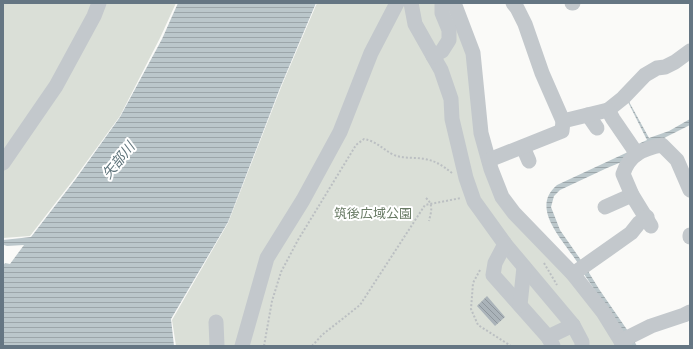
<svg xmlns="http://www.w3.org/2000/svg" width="693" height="349" font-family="'Source Sans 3','Noto Sans JP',sans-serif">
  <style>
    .park { fill: #dadfd7 }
    .water { fill: url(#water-rules) }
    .building { fill: url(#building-back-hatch) }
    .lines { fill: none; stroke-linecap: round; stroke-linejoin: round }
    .path { stroke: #bbbfc2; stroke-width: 2; stroke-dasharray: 2 2; stroke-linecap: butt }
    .minor { stroke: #c3c8cc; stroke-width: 15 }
    .labels { text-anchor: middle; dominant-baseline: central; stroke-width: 4; stroke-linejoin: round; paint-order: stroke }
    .park-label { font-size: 13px; fill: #687a64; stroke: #fff }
    .water-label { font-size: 14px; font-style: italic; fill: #60757c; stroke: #fff }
  </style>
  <defs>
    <pattern id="water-rules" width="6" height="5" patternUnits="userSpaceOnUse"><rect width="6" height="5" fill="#bbc7cb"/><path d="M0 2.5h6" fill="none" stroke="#9ca6aa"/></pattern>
    <pattern id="building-back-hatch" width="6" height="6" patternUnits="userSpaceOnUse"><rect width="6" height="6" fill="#aab3b9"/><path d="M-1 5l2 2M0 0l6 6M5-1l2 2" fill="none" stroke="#8e969c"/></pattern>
  </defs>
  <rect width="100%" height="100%" fill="#fafaf8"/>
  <g class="park">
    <polygon points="3,3 176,3 160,38 120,116 74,179 30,236 3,238"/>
    <polygon points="317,3 459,3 484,131 504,190 627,346 176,346 172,320 228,223 282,85"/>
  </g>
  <g class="water">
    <polygon points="178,3 316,3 280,88 228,222 171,319 174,346 3,346 3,266 5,263 10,264 24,245 7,246 4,245 3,246 3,240 31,237 75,180 120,117 162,39"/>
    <path d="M626,98H627L649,138L669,131L690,119V125L662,139L624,161L607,168L560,190L554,196L551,207L560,230L583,263L599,289L630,334L637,346H632L582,271C572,247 526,211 557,185L628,152L636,145L647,140Z"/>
  </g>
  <polygon class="building" points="487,296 505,317 495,326 477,306"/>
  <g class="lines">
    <g class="path">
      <path d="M426,198C434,205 431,212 429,221"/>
      <polyline points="544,263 557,285"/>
      <polyline points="480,270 473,283 471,309 478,325 511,346"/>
      <path d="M264,346L272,301L281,272L298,240L356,145L364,139C378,142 382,149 394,155C404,159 415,157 425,159C436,161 443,166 452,173"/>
      <polyline points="312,346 322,335 360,305 425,205 461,198"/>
    </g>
    <g class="minor">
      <polyline points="411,3 415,24 441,70 451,99 452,119 466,178 474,201 505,244 573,325 582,342 582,346"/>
      <polyline points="454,3 473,53 481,133 491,169 502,197 514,213 573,274 603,312 624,346"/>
      <polyline points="572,3 573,3"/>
      <polyline points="433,56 442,51 449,40 449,30 442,13 442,3"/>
      <polyline points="608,110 623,98 645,75 657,68 665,67 675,62 690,51"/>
      <polyline points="588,115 597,128"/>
      <polyline points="563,121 608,110 613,119 637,154"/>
      <polyline points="523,147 529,161"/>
      <polyline points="489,160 562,131 563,121 542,73 525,24 517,8 513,3"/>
      <polyline points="3,163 56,86 94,16 99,3"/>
      <polyline points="605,207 632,195"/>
      <path d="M651,226L632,195L623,174C629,155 642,149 662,145L677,160L690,190"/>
      <polyline points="690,235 690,237"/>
      <polyline points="505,244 495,263 493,275 548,337 553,346"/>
      <polyline points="573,274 631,233 639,223 647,217"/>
      <polyline points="520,305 524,267"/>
      <polyline points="216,322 217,346"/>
      <polyline points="548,337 573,325"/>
      <polyline points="621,341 651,326 684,315 690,312"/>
      <polyline points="242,346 267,258 303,200 340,132 371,53 397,3"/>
    </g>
  </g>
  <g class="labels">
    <g class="park-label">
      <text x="373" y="214">筑後広域公園</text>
    </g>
    <g class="water-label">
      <text transform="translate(119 161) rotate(-51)">矢部川</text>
    </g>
  </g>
  <rect width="693" height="349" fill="none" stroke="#657683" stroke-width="8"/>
</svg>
